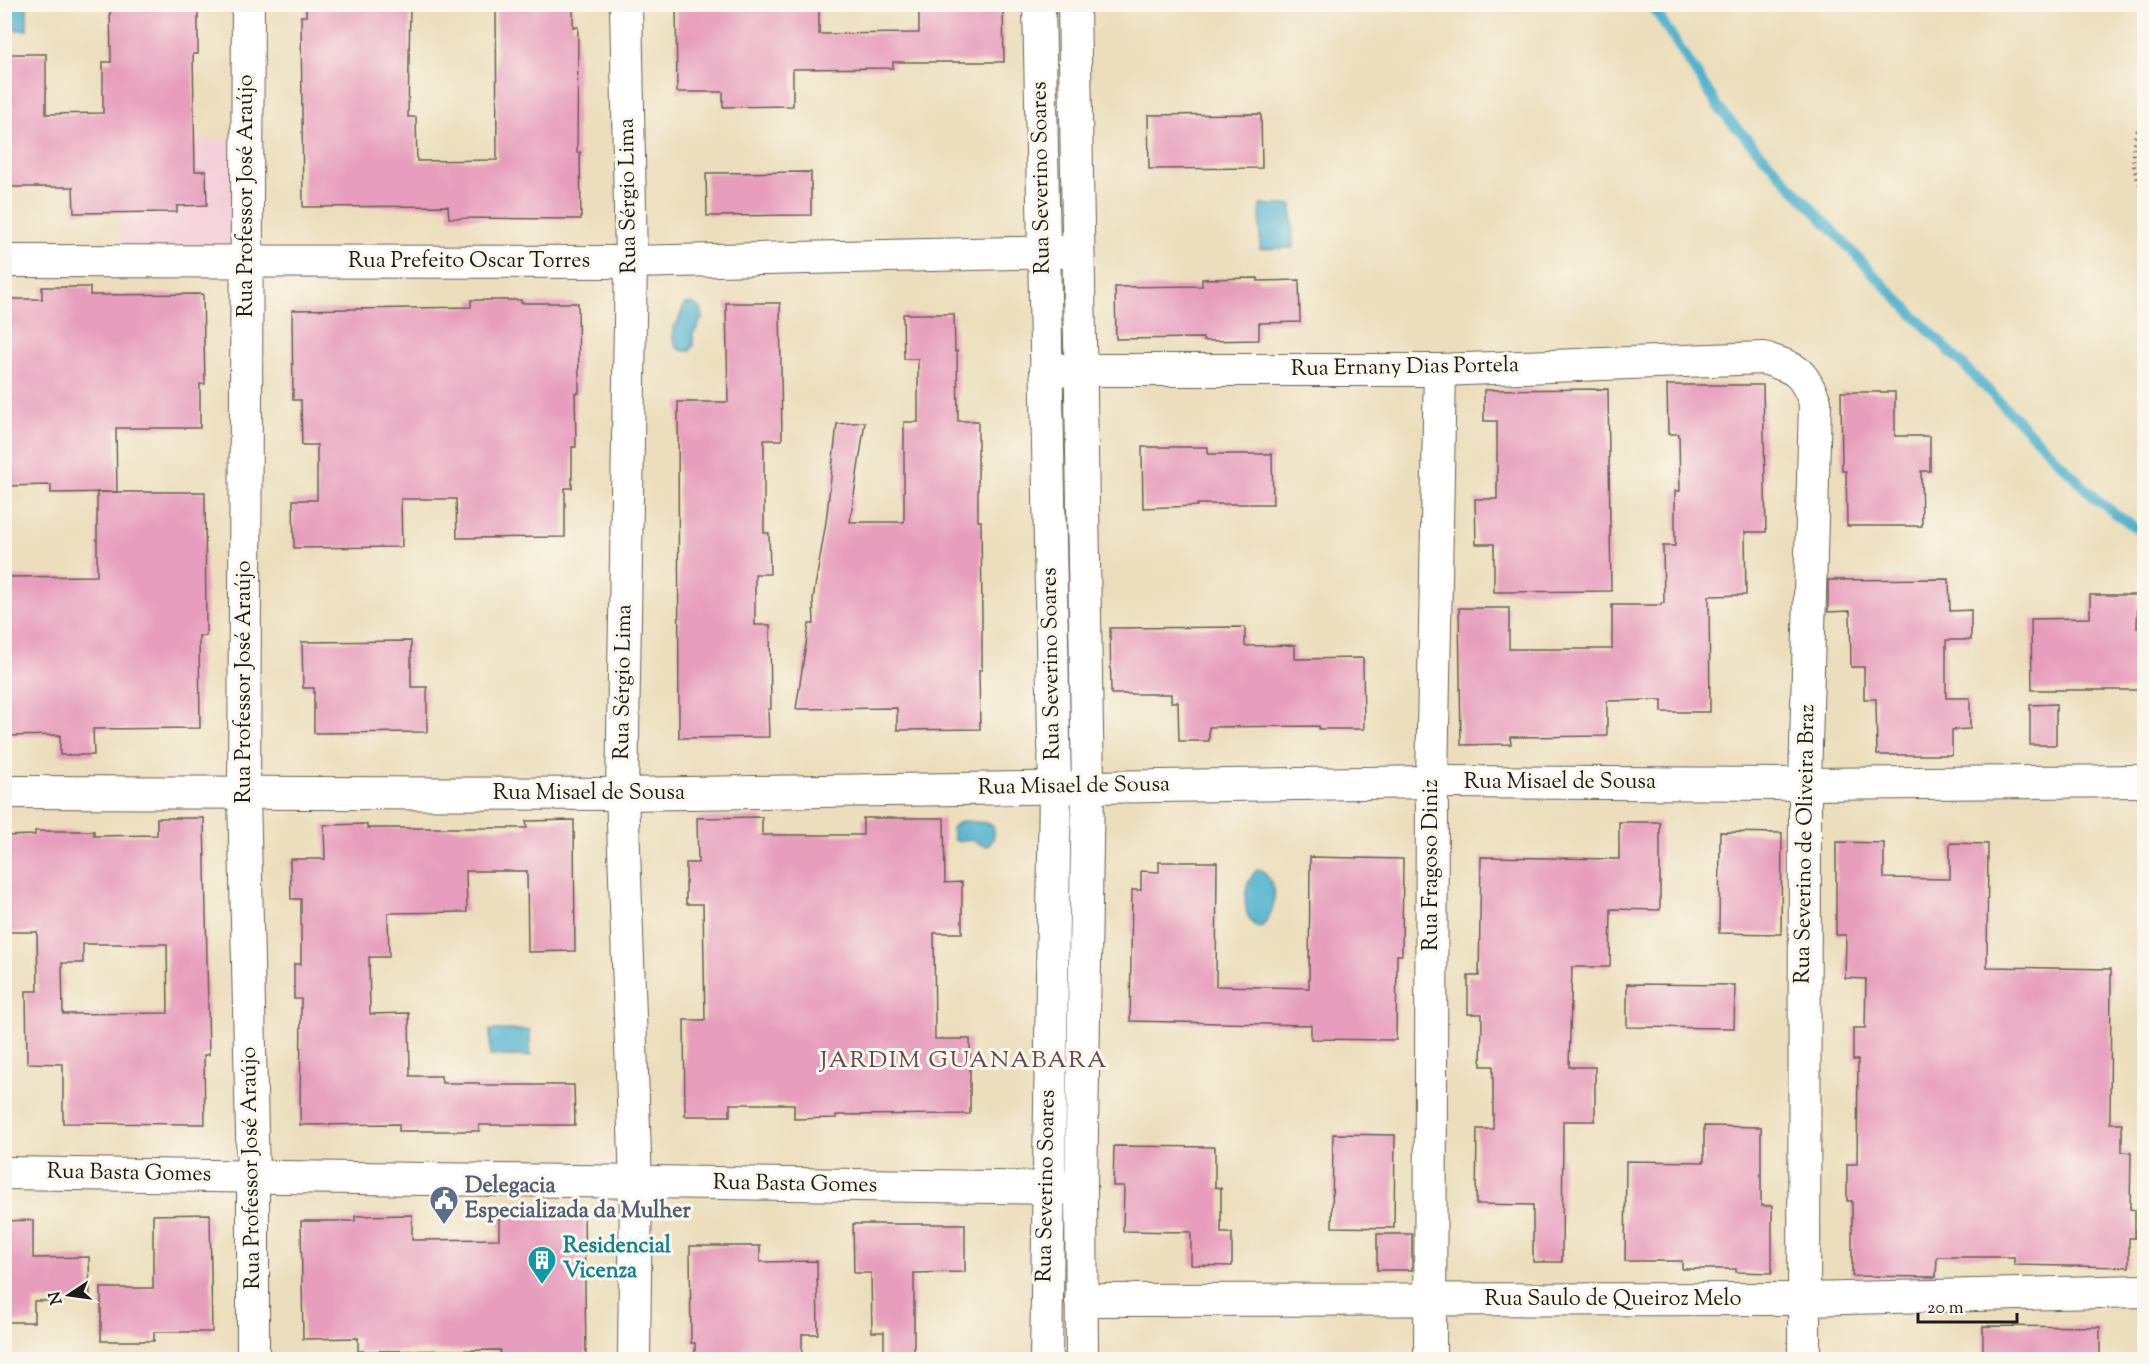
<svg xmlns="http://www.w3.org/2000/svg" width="2149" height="1364" font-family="'Sorts Mill Goudy',serif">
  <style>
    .built { fill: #f5cfdb }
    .water { fill: #50b2ce; stroke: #366775; stroke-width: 1.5 }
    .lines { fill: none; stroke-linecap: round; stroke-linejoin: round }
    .stream { stroke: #50b2ce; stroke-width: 10 }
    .building { fill: #e79ebc; fill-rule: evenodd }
    .street-casing { stroke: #656054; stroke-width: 34 }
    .path { stroke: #656054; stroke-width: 4; stroke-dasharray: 1.5 4.5; stroke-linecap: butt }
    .street { stroke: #fff; stroke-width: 32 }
    .labels { text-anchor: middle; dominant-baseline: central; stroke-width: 6; stroke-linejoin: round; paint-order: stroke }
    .street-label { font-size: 22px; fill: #1c1c1c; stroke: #fbf7ec }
    .service-label { font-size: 22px; font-weight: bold; fill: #4e5e75; stroke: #fbf7ec; text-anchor: start }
    .culture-label { font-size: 22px; font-weight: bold; fill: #0d838f; stroke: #fbf7ec; text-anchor: start }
    .neighbourhood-label { font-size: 24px; letter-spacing: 1.5px; fill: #634a54; stroke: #fbf7ec }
  </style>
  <rect width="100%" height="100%" fill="#fbf7ec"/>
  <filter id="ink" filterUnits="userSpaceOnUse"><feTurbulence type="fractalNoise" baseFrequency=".0167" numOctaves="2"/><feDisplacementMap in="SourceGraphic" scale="12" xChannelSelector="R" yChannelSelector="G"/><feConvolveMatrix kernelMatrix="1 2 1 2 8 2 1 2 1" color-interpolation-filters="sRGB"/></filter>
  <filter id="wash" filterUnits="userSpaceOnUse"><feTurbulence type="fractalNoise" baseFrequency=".008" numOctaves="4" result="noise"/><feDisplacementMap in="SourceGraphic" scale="24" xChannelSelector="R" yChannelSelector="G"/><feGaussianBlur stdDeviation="1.35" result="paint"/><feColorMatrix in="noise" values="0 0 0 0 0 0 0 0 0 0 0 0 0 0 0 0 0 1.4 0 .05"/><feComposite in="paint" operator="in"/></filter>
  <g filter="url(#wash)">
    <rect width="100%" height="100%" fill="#ecdebc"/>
    <polygon class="built" points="248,139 247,265 121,265 120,141"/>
    <g class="water">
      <polygon points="4,5 27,5 27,30 5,30"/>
      <polygon points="1260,205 1292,205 1293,248 1260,249"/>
      <path d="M692,303L701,309L703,317L693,334V346L690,351C675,352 671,342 673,328L678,322L684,305Z"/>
      <path d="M964,821L987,823L993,826C995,835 994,840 988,846C974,845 973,835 960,842L954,840L952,828L956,824Z"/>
      <path d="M1257,870H1262C1276,884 1278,902 1268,918C1265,923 1264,926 1259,928C1240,919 1242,883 1257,870Z"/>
      <rect x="490" y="1030" width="40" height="26"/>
    </g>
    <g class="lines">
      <polyline class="stream" points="1651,4 1721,111 1879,280 2098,501 2144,534"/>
    </g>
    <g id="blocks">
      <g class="building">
        <polygon points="110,4 198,4 198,54 193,54 195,171 206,171 207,205 177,206 177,212 74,213 73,187 4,187 4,54 46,54 46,114 103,113 103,62 111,62"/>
        <polygon points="306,4 410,4 408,117 416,117 417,161 497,160 496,4 573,4 573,27 578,27 577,153 580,152 581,219 449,218 448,206 303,207 301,16 306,16"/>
        <polygon points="676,4 819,4 819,34 919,33 919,8 1003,7 1004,62 893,62 893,68 793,69 793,106 723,107 723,92 677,92"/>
        <polygon points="1261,114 1262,168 1149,169 1148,115"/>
        <polygon points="811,172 811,215 707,216 706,173"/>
        <polygon points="1258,278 1258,281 1299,280 1300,322 1259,323 1259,340 1203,341 1203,338 1116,339 1115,287 1202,286 1202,279"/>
        <polygon points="42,287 90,287 90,295 203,294 205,384 200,384 200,428 116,428 117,492 51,493 51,485 4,486 4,299 42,299"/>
        <polygon points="471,300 521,300 521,303 578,303 579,393 575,393 576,447 572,447 572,488 565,488 565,537 457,538 456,499 401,499 402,547 294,548 293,500 317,500 317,445 302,445 301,400 293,400 292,310 471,307"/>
        <polygon points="726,303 780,303 782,440 764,440 764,533 769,533 770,574 755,574 755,625 770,625 771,709 768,709 769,737 679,738 678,402 728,402"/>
        <polygon points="903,314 954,314 955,352 957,351 958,421 978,421 978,521 981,521 982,616 982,670 979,670 980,729 897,730 897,708 796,709 809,624 814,624 813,599 826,522 837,424 865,422 850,522 904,522 904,422 918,422 918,359 904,359"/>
        <polygon points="1667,385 1763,385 1766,532 1745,532 1746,595 1709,596 1710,712 1662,712 1662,700 1607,701 1607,736 1510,737 1511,744 1461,745 1459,608 1509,608 1509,649 1612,649 1612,605 1661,605 1661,603 1664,603 1663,546 1675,546 1675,491 1680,491 1679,434 1668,434"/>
        <polygon points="1608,389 1611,591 1494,592 1494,544 1476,544 1475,499 1497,499 1497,421 1484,421 1484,390"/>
        <polygon points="1841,392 1895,392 1895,436 1930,436 1930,471 1921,471 1922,526 1847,526 1846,471 1842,471"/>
        <polygon points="1142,447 1208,447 1208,454 1272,454 1273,504 1197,504 1197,506 1143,508"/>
        <polygon points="97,492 205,492 206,636 199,636 200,728 93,729 94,755 60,755 60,735 4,736 4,577 97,576"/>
        <polygon points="1949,579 1950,611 1971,610 1971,640 1946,640 1946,698 1970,698 1970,729 1952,730 1952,755 1877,755 1876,699 1864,699 1864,667 1851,667 1850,611 1828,612 1828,580"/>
        <polygon points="2090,595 2138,595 2137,628 2145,628 2145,690 2032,690 2031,619 2090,618"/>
        <polygon points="1245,627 1245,646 1295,645 1295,659 1363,658 1364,729 1319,729 1319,726 1209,727 1209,741 1179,741 1178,702 1171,702 1171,694 1111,694 1110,628"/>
        <polygon points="411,641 411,687 427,687 427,732 314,733 314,688 303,688 302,642"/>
        <polygon points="2056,704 2056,745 2030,745 2030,705"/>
        <polygon points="762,817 762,835 863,835 863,818 944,818 945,883 962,882 962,933 934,933 935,1039 970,1039 970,1114 836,1115 836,1118 794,1119 794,1104 730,1104 730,1116 685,1116 684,1020 705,1020 703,904 686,904 686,863 698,863 697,818"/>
        <path d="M157,818H204L209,1055H204L205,1124L63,1123V1064L27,1063L26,991H38L37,932H4V836L35,835V831H94V836L157,835ZM83,944H167L168,1013L63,1014L62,963H83Z"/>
        <polygon points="574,820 575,951 528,952 527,871 466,871 467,912 388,913 389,957 369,957 370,1014 409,1013 410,1076 441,1076 442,1083 479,1083 479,1085 574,1085 575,1125 479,1125 479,1131 399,1131 399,1124 300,1125 301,999 294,999 294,964 301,964 301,899 291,899 290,859 325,859 324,825 367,824 367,828 527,828 526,821"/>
        <polygon points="1619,822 1660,822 1660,910 1611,909 1610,967 1572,967 1569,1067 1595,1067 1595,1121 1563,1121 1562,1262 1533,1262 1533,1205 1476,1204 1477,1129 1493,1129 1493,1066 1481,1066 1482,1014 1468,1014 1468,976 1479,976 1481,857 1619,859"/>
        <polygon points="1720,832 1782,833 1781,934 1719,933"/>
        <polygon points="1836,842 1884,843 1884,878 1950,879 1950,843 1988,844 1987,967 2111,969 2110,1123 2122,1123 2122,1152 2131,1153 2130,1209 2135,1210 2135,1238 2129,1238 2129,1267 2014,1265 2014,1257 1937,1257 1936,1277 1852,1276 1852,1201 1847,1201 1847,1164 1857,1164 1858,1060 1853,1060 1853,1028 1865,1028 1866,979 1845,978 1846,935 1836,935"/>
        <polygon points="1310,857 1403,859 1402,955 1397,955 1396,1040 1311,1039 1311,1025 1130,1021 1132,890 1141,890 1141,871 1159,872 1159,862 1217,862 1216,986 1309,988"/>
        <polygon points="1627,984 1735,985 1734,1028 1627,1027"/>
        <polygon points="1704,1126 1761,1127 1761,1206 1772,1206 1772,1273 1736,1272 1736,1269 1682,1269 1682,1261 1625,1261 1626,1161 1704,1162"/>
        <polygon points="1333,1134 1395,1135 1394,1228 1332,1227"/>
        <polygon points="1114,1146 1215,1147 1215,1187 1221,1188 1221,1233 1232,1233 1232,1266 1191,1265 1191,1232 1123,1231 1124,1186 1113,1186"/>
        <polygon points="499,1213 584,1213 586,1357 500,1357 500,1350 358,1351 358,1338 303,1339 301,1221 355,1221 355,1216 412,1215 412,1240 499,1239"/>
        <polygon points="210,1214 212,1332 154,1332 154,1341 101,1341 101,1288 153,1288 153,1215"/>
        <polygon points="33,1220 33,1258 89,1257 90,1300 34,1301 34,1322 4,1322 4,1221"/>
        <polygon points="853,1224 965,1224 965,1272 914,1273 914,1359 884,1359 884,1332 872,1332 871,1273 854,1273"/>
        <rect x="1377" y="1234" width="35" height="36"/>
        <polygon points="690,1246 760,1246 760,1262 817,1261 818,1334 802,1334 802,1359 695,1359 695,1343 691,1343"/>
        <polygon points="1983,1326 2100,1327 2100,1359 1983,1359"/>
      </g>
    </g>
  </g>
  <g filter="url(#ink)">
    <use href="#blocks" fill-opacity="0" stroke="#656054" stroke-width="1.5"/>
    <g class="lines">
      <g class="street-casing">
        <g id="street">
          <polyline points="248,4 244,794 253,1176 253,1360"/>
          <polyline points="626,4 631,262 622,794 636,1183 634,1360"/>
          <polyline points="1039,4 1055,788 1046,1360"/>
          <polyline points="1074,4 1088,786 1081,1188 1082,1360"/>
          <polyline points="4,261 631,262 1062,252"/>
          <path d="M1046,370H1440L1764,358C1796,369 1802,369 1815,402L1805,784L1804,1360"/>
          <polyline points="4,792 622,794 1432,782 1805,784 2144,781"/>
          <polyline points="4,1173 1068,1188"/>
          <polyline points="1081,1300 1804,1299 2144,1291"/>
          <polyline points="1430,1360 1432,782 1440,370"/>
        </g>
      </g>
      <path class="path" d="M2144,120C2128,140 2131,171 2144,192"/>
      <use href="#street" class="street"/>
    </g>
  </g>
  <defs>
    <g id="civic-pin" transform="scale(1.5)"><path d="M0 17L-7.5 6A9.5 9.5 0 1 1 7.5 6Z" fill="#5c6f8a" stroke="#fbf7ec"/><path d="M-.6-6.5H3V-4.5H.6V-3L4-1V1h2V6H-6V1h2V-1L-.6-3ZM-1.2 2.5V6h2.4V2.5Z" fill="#fff"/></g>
    <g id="building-pin" transform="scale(1.5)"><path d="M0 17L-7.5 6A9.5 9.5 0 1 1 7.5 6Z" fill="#0f9aa8" stroke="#fbf7ec"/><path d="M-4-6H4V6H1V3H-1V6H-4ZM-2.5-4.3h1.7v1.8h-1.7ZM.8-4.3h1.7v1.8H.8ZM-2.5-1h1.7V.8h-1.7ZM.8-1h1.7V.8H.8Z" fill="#fff"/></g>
  </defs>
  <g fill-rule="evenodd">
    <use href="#civic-pin" x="444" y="1200"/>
    <use href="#building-pin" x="542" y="1260"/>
  </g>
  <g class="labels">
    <g class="street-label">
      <text transform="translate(1042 178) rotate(-91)">Rua Severino Soares</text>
      <text transform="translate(247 196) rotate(-90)">Rua Professor José Araújo</text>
      <text transform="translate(629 196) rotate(-91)">Rua Sérgio Lima</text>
      <text x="469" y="262">Rua Prefeito Oscar Torres</text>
      <text transform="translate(1405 368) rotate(-1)">Rua Ernany Dias Portela</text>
      <text transform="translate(1052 664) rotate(-91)">Rua Severino Soares</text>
      <text transform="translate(245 682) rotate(-90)">Rua Professor José Araújo</text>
      <text transform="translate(624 682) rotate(-89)">Rua Sérgio Lima</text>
      <text x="1560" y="783">Rua Misael de Sousa</text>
      <text transform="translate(1074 787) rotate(-1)">Rua Misael de Sousa</text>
      <text x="589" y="794">Rua Misael de Sousa</text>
      <text transform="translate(1806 844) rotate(-89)">Rua Severino de Oliveira Braz</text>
      <text transform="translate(1432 865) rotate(-90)">Rua Fragoso Diniz</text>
      <text transform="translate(252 1168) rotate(-91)">Rua Professor José Araújo</text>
      <text transform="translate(129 1174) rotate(1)">Rua Basta Gomes</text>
      <text transform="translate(795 1185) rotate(1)">Rua Basta Gomes</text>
      <text transform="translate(1047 1186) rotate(-89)">Rua Severino Soares</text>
      <text x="1613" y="1300">Rua Saulo de Queiroz Melo</text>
    </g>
    <g class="service-label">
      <text x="465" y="1187">Delegacia<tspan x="465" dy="25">Especializada da Mulher</tspan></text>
    </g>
    <g class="culture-label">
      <text x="563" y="1247">Residencial<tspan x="563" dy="25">Vicenza</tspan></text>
    </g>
    <g class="neighbourhood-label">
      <text x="964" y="1061">JARDIM GUANABARA</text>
    </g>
  </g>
  <rect width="2149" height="1364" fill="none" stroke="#fbf7ec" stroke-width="24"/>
  <g transform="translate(69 1295) rotate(257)" stroke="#fbf7ec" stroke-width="4.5" paint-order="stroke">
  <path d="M0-4.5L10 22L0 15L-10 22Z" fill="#1c1c1c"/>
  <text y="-9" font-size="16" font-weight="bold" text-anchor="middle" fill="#1c1c1c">N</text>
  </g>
  <path d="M1918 1313v9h99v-9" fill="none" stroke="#1c1c1c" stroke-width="3"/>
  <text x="1927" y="1313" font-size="18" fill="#1c1c1c" stroke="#fbf7ec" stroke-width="4.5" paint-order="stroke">20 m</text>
</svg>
